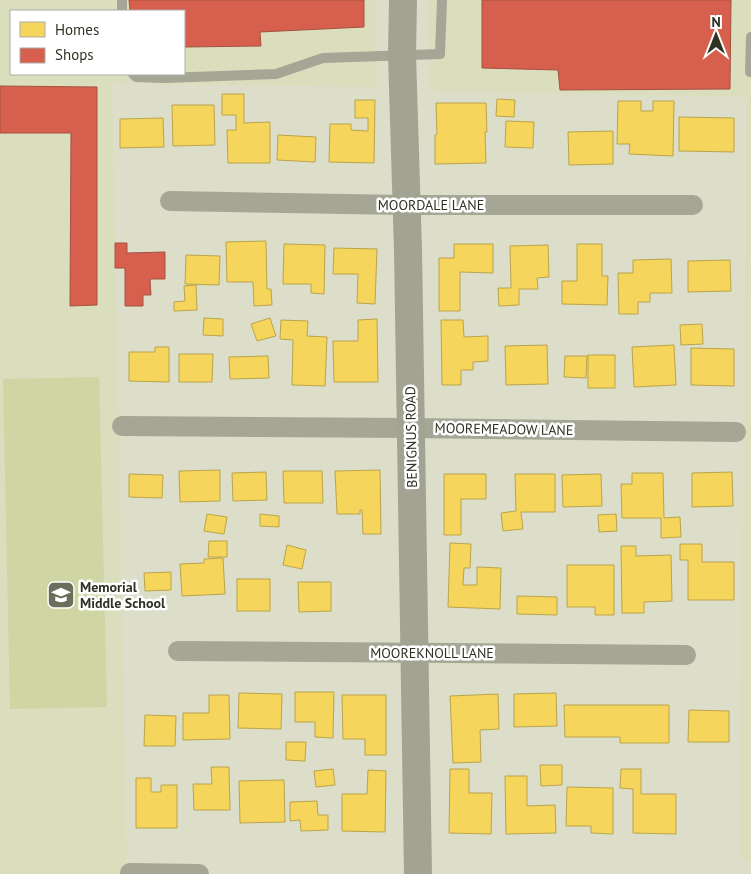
<svg xmlns="http://www.w3.org/2000/svg" width="751" height="874" font-family="'PT Sans',sans-serif">
  <style>
    .built { fill: #dadebc; fill-rule: evenodd }
    .green { fill: #d0d5a4 }
    .homes { fill: #f6d55c; stroke: #baa44b }
    .shops { fill: #d6604d; stroke: #a45240 }
    .lines { fill: none; stroke-linecap: round; stroke-linejoin: round }
    .lane { stroke: #a5a696; stroke-width: 10 }
    .street { stroke: #a5a696; stroke-width: 20 }
    .secondary { stroke: #a2a392; stroke-width: 28 }
    .labels { text-anchor: middle; dominant-baseline: central; stroke-width: 5; stroke-linejoin: round; paint-order: stroke }
    .street-label { font-size: 14px; fill: #2f3122; stroke: #fff }
    .poi-label { font-size: 14px; font-weight: bold; fill: #2f3122; stroke: #fff; text-anchor: start }
  </style>
  <rect width="100%" height="100%" fill="#dcdec9"/>
  <g class="built">
    <path d="M0,0H375L377,87L112,83L127,874H0ZM11,11H184V74H11Z"/>
    <polygon points="428,0 751,0 751,860 739,860 747,97 430,91"/>
  </g>
  <polygon class="green" points="99,377 107,707 10,709 3,379"/>
  <g class="homes">
    <polygon points="222,94 244,94 244,123 270,122 270,163 228,163 227,130 236,130 236,115 222,115"/>
    <polygon points="497,99 515,100 514,117 496,116"/>
    <polygon points="355,100 375,100 374,163 329,162 330,124 351,124 351,130 368,131 368,118 355,118"/>
    <polygon points="618,101 641,101 641,111 653,111 653,101 674,101 673,156 629,154 630,144 617,144"/>
    <polygon points="436,103 486,103 487,132 485,132 486,163 435,164 435,135 437,134"/>
    <polygon points="172,105 214,105 215,145 173,146"/>
    <polygon points="679,117 734,118 734,152 679,151"/>
    <polygon points="163,118 164,147 120,148 120,119"/>
    <polygon points="506,121 534,122 533,148 505,147"/>
    <polygon points="613,131 613,164 569,165 568,132"/>
    <polygon points="278,135 316,137 315,162 277,160"/>
    <polygon points="266,241 267,289 271,289 272,305 254,306 253,282 227,282 226,242"/>
    <polygon points="284,244 325,245 324,294 311,293 311,284 283,284"/>
    <polygon points="454,244 493,244 493,273 460,272 460,311 439,311 439,258 454,258"/>
    <polygon points="577,244 602,244 602,276 608,276 607,305 562,304 562,281 577,281"/>
    <polygon points="548,245 549,277 537,278 538,289 519,289 519,305 499,306 498,288 511,288 510,246"/>
    <polygon points="334,248 377,249 375,304 357,303 358,274 333,274"/>
    <polygon points="186,255 220,256 219,285 185,284"/>
    <polygon points="671,259 672,293 650,293 650,302 638,302 638,314 619,314 618,273 633,273 633,260"/>
    <polygon points="730,260 731,291 688,292 688,261"/>
    <polygon points="196,285 197,310 174,311 174,302 185,301 184,286"/>
    <polygon points="204,318 223,319 223,336 203,335"/>
    <polygon points="270,318 276,336 257,341 251,324"/>
    <polygon points="377,319 378,382 334,382 333,341 358,341 358,320"/>
    <polygon points="281,320 308,321 307,336 327,337 325,386 292,385 293,340 280,339"/>
    <polygon points="441,320 463,320 464,337 488,336 488,361 473,362 473,370 461,370 461,385 442,385"/>
    <polygon points="702,324 703,344 681,345 680,325"/>
    <polygon points="547,345 548,384 506,385 505,346"/>
    <polygon points="674,345 676,385 634,387 632,347"/>
    <polygon points="155,347 169,347 169,382 129,381 129,352 155,352"/>
    <polygon points="691,348 734,349 734,386 691,385"/>
    <polygon points="179,354 213,354 212,382 179,382"/>
    <rect x="588" y="355" width="27" height="33"/>
    <polygon points="268,356 269,378 230,379 229,357"/>
    <polygon points="565,356 587,356 586,378 564,377"/>
    <polygon points="220,470 220,501 180,502 179,471"/>
    <polygon points="380,470 381,534 363,534 362,510 360,510 360,514 337,514 335,471"/>
    <polygon points="283,471 322,471 323,503 284,503"/>
    <polygon points="266,472 267,500 233,501 232,473"/>
    <polygon points="732,472 733,506 692,507 692,473"/>
    <polygon points="632,473 663,473 664,518 680,517 681,537 661,538 661,518 622,518 621,484 632,484"/>
    <polygon points="129,474 163,475 162,498 129,497"/>
    <polygon points="444,474 486,474 486,499 461,499 461,535 444,535"/>
    <polygon points="515,474 555,474 555,512 521,512 523,529 503,531 501,513 516,511"/>
    <polygon points="601,474 602,506 563,507 562,475"/>
    <polygon points="207,514 227,517 224,534 204,531"/>
    <polygon points="260,514 279,516 279,527 260,526"/>
    <polygon points="616,514 617,531 599,532 598,515"/>
    <polygon points="209,541 227,541 227,557 208,557"/>
    <polygon points="450,543 471,544 470,568 464,568 463,585 477,585 477,567 501,568 500,609 448,607"/>
    <polygon points="680,544 702,544 702,562 734,562 734,600 688,600 688,560 680,560"/>
    <polygon points="287,545 306,550 302,569 283,565"/>
    <polygon points="621,546 636,546 636,556 671,555 672,601 644,602 644,613 622,613"/>
    <polygon points="223,558 225,594 182,596 180,564 204,563 204,559"/>
    <polygon points="567,565 614,565 614,615 595,615 595,607 567,607"/>
    <polygon points="171,572 171,590 145,591 144,573"/>
    <rect x="237" y="579" width="33" height="32"/>
    <polygon points="298,582 331,582 331,611 299,612"/>
    <polygon points="517,596 557,597 557,615 517,614"/>
    <polygon points="295,692 334,692 333,738 315,737 315,722 295,722"/>
    <polygon points="239,693 282,694 281,729 238,728"/>
    <polygon points="556,693 557,726 514,727 514,694"/>
    <polygon points="498,694 499,729 480,730 481,762 453,763 450,696"/>
    <polygon points="209,695 229,695 230,739 183,740 183,713 209,713"/>
    <polygon points="342,695 386,695 386,755 365,755 365,739 343,739"/>
    <polygon points="564,705 669,705 669,743 620,743 620,737 565,737"/>
    <polygon points="689,710 729,711 729,742 688,742"/>
    <polygon points="145,715 176,716 175,746 144,746"/>
    <polygon points="286,742 306,742 305,761 286,760"/>
    <polygon points="540,765 562,765 562,785 541,786"/>
    <polygon points="211,767 229,767 230,810 194,810 193,784 212,784"/>
    <polygon points="333,769 335,785 316,787 314,771"/>
    <polygon points="450,769 469,769 469,793 492,793 491,834 449,833"/>
    <polygon points="621,769 641,769 641,794 676,794 676,834 633,833 633,789 620,788"/>
    <polygon points="368,770 386,771 385,832 342,831 342,794 367,794"/>
    <polygon points="505,776 527,776 527,806 555,805 556,833 506,834"/>
    <polygon points="136,778 151,778 151,792 161,792 161,785 177,785 177,828 136,828"/>
    <polygon points="284,780 285,822 240,823 239,781"/>
    <polygon points="567,787 613,788 613,834 591,833 591,826 566,826"/>
    <polygon points="317,801 318,815 328,815 328,830 301,831 300,820 290,821 290,802"/>
  </g>
  <g class="shops">
    <polygon points="129,0 364,0 364,27 260,32 261,46 184,47 184,11 130,11"/>
    <polygon points="482,0 731,0 730,89 560,90 558,70 482,68"/>
    <polygon points="0,86 97,87 97,305 70,306 71,133 0,133"/>
    <polygon points="115,243 127,243 127,253 165,252 165,279 150,279 151,295 143,295 143,306 125,306 125,268 115,268"/>
  </g>
  <g class="lines">
    <g class="lane">
      <polyline points="122,0 122,11"/>
      <polyline points="751,37 750,72 751,72"/>
      <polyline points="133,74 136,77 164,78 276,74 323,58 440,54 442,0"/>
    </g>
    <g class="street">
      <polyline points="170,201 407,205 693,205"/>
      <polyline points="122,426 411,428 736,432"/>
      <polyline points="178,651 686,655"/>
      <polyline points="130,873 199,874"/>
    </g>
    <polyline class="secondary" points="403,0 402,55 408,250 418,874"/>
  </g>
  <defs>
    <g id="school-square" transform="scale(1.4375)"><rect x="-9" y="-9" width="18" height="18" rx="4" fill="#6c6e5c" stroke="#fff"/><path d="M0-5L7-2L0 1L-7-2ZM-4 1L0 2.5L4 1V4Q0 6-4 4Z" fill="#fff"/></g>
  </defs>
  <g fill-rule="evenodd">
    <use href="#school-square" x="61" y="595"/>
  </g>
  <g class="labels">
    <g class="street-label">
      <text x="431" y="205">MOORDALE LANE</text>
      <text transform="translate(504 429) rotate(1)">MOOREMEADOW LANE</text>
      <text transform="translate(411 437) rotate(-91)">BENIGNUS ROAD</text>
      <text x="432" y="653">MOOREKNOLL LANE</text>
    </g>
    <g class="poi-label">
      <text x="80" y="587">Memorial<tspan x="80" dy="16">Middle School</tspan></text>
    </g>
  </g>
  <rect x="10" y="10" width="175" height="65" fill="#ffffff" stroke="#acada7"/>
  <rect x="20" y="22" width="25" height="15" fill="#f6d55c" stroke="#acada7"/>
  <text x="55" y="35" font-size="15" fill="#2f3122">Homes</text>
  <rect x="20" y="48" width="25" height="15" fill="#d6604d" stroke="#acada7"/>
  <text x="55" y="60" font-size="15" fill="#2f3122">Shops</text>
  <g transform="translate(716 35)" stroke="#ffffff" stroke-width="4" paint-order="stroke">
  <path d="M0-4L9 19L0 12L-9 19Z" fill="#2f3122"/>
  <text y="-8" font-size="14" font-weight="bold" text-anchor="middle" fill="#2f3122">N</text>
  </g>
</svg>
